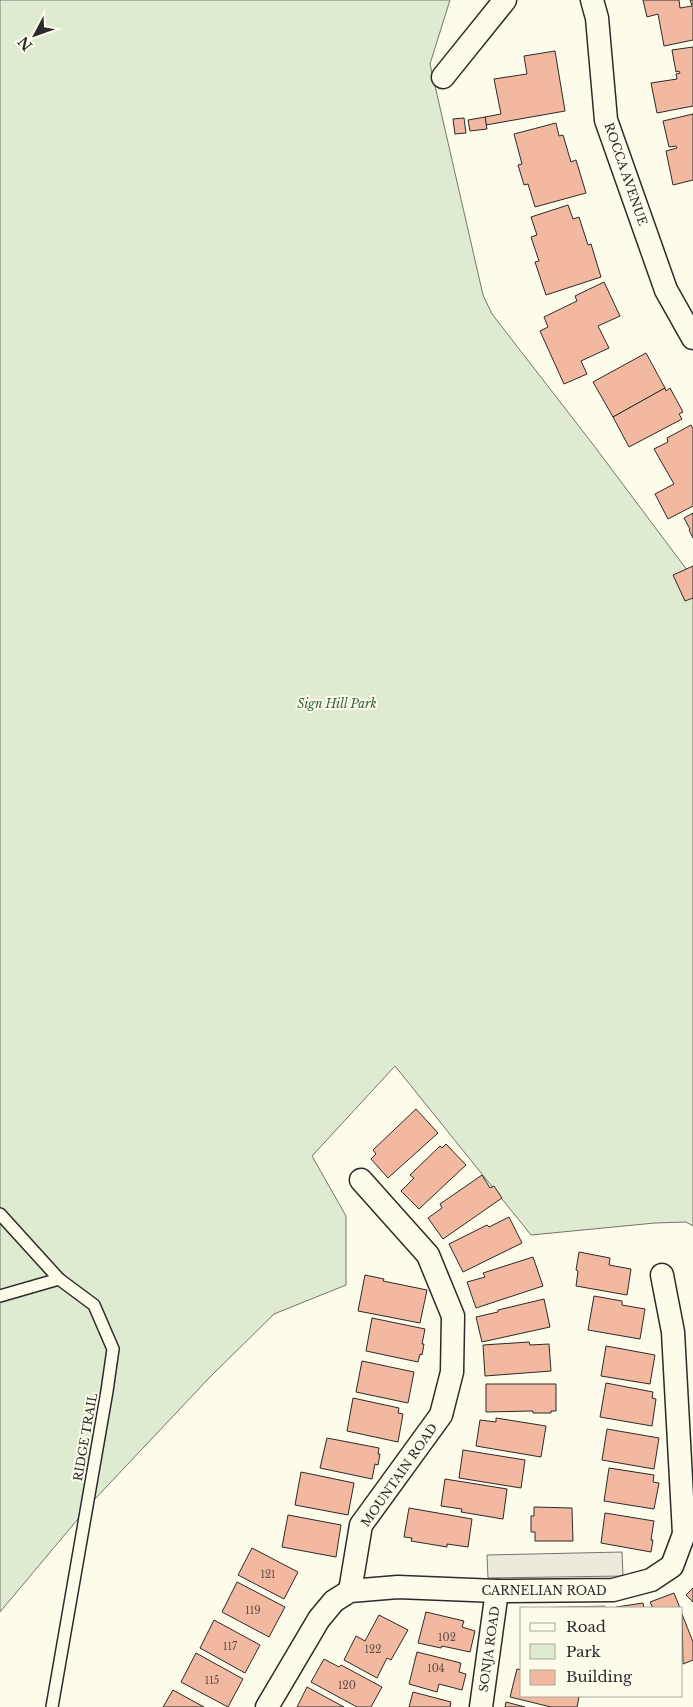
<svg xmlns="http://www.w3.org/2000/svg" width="693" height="1707" font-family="'Libre Baskerville',serif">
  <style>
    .green { fill: #deebd1; stroke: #74746e }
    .parking { fill: #eceadb; stroke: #74746e }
    .building { fill: #f2b8a0; stroke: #2b2b2b }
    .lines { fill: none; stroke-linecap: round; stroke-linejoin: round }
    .service-casing { stroke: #2b2b2b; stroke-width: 14 }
    .minor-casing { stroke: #2b2b2b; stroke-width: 25 }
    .service { stroke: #fdfbea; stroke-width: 11 }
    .minor { stroke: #fdfbea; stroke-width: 22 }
    .labels { text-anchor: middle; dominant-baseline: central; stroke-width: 4; stroke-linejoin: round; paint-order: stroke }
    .number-label { font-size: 10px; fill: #5d4e48 }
    .street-label { font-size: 12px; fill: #2b2b2b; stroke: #fdfbea }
    .park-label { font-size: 12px; font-style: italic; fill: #34623c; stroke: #fdfbea }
  </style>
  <rect width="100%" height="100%" fill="#fdfbea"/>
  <polygon class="green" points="0,0 450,0 430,64 483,295 492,314 595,447 693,578 693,1226 686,1222 655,1223 531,1235 395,1066 312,1156 346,1216 346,1285 274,1314 210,1377 93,1501 0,1612"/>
  <g class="parking">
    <polygon points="622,1552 623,1576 488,1578 487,1555"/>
    <polygon points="605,1606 606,1608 525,1608"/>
  </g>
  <g class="building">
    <polygon points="643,0 679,0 680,8 692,6 690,0 693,0 693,40 664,46 658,14 647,17"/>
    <polygon points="693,47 693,106 657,113 651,83 677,79 676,74 680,73 679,71 676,72 672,50"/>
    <polygon points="555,51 565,111 486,125 485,117 501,114 494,79 527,74 524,56"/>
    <polygon points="693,114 693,180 673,185 666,151 677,148 676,146 669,147 663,121"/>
    <polygon points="485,117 487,129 470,131 468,120"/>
    <polygon points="464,118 466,133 455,134 453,119"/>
    <polygon points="556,123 559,136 563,135 571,162 576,160 586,193 535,207 528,184 524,185 518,165 522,164 514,134"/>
    <polygon points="568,205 573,219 579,217 588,245 591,244 601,277 546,295 535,262 539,261 531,237 537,235 531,217"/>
    <polygon points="604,282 620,316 598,326 609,348 581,361 587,374 564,384 540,331 548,327 544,317 577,301 575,296"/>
    <polygon points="646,353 665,388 613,417 593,382"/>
    <polygon points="665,388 666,391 670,388 683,412 679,414 682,419 629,447 613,417"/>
    <polygon points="691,425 693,429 693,506 668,519 655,494 674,484 654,449 668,442 667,438"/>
    <polygon points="693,513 693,538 689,530 690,529 684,518"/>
    <polygon points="693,566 693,598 685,601 673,575"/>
    <polygon points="416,1109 438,1133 388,1178 371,1159 376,1154 373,1150"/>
    <polygon points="446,1144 466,1165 419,1209 401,1191 414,1178 410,1175 440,1146 442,1148"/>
    <polygon points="482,1175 490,1188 494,1186 502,1198 443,1239 428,1218 442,1208 440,1204"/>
    <polygon points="509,1217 522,1243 463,1272 449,1244 487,1225 489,1227"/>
    <polygon points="579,1252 610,1258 609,1265 631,1269 627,1295 576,1286 578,1271 576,1270"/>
    <polygon points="533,1257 543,1286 476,1308 467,1282 485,1277 483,1273"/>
    <polygon points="365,1275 384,1279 383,1281 427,1290 420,1323 358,1311"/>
    <polygon points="594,1296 622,1301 622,1305 645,1309 640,1339 588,1330"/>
    <polygon points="544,1299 550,1327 482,1342 476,1317 498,1312 498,1310"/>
    <polygon points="372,1318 425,1329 422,1344 424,1344 422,1355 420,1354 418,1362 366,1351"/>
    <polygon points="529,1342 530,1345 549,1344 551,1371 485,1376 483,1345"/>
    <polygon points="606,1346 655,1355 650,1384 601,1376"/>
    <polygon points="362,1361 414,1372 408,1403 356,1392"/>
    <polygon points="606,1383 653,1392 652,1398 656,1399 652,1426 600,1417"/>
    <polygon points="486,1384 556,1384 556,1411 551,1411 551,1413 533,1413 533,1411 486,1412"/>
    <polygon points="353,1398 399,1408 398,1413 403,1414 398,1442 347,1431"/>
    <polygon points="496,1418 546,1426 541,1457 476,1446 480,1420 496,1422"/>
    <polygon points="607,1429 659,1438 654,1469 602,1460"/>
    <polygon points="327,1438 379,1448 378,1454 380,1454 378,1465 375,1464 372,1479 320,1468"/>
    <polygon points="463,1450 525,1460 521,1488 459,1478"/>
    <polygon points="609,1468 654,1475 653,1482 659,1483 654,1509 604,1501"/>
    <polygon points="301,1472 354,1483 348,1515 295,1505"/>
    <polygon points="445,1479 507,1489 503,1519 461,1512 462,1509 441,1506"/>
    <polygon points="534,1507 572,1508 573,1541 535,1541 535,1532 531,1532 531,1516 534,1516"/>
    <polygon points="409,1508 472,1519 468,1547 447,1544 447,1547 411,1541 412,1538 404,1537"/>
    <polygon points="605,1513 654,1521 651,1540 653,1540 651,1552 601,1543"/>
    <polygon points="288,1515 341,1525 336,1557 282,1547"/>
    <polygon points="252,1548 298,1572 284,1599 238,1575"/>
    <polygon points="237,1582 285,1607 269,1637 222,1612"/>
    <polygon points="693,1588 693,1602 686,1595"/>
    <polygon points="674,1593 680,1608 653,1608 650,1602"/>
    <polygon points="643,1603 644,1608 616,1608 616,1607"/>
    <polygon points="426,1612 464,1621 462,1627 475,1631 470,1652 442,1646 441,1648 418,1643"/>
    <polygon points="682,1614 693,1642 693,1660 683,1664"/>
    <polygon points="379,1615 408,1630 391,1660 387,1658 377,1678 344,1660 356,1636 365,1641"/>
    <polygon points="214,1620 260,1645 245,1673 200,1648"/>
    <polygon points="417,1652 461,1663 459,1672 466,1674 462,1690 439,1684 437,1692 409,1684"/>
    <polygon points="196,1653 243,1679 228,1707 181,1682"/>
    <polygon points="324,1659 339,1667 341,1665 382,1687 371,1707 357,1707 311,1682"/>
    <polygon points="517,1669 522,1670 522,1696 577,1696 579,1697 577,1707 551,1707 510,1697"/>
    <polygon points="307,1687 344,1707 297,1707"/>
    <polygon points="173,1690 204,1707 163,1707"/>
    <polygon points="413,1692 451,1702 450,1707 409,1707"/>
    <polygon points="506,1702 525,1707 505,1707"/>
  </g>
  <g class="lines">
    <g class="service-casing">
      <g id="service">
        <polyline points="0,1214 59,1279 94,1305 113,1349 107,1391 52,1707"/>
        <polyline points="0,1296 59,1279"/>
      </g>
    </g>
    <g class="minor-casing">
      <g id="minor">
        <polyline points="592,0 597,18 606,120 666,290 693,338"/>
        <polyline points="443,77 505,0"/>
        <polyline points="350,1591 361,1525 441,1415 452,1372 453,1316 428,1255 361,1180"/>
        <polyline points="267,1707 319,1619 334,1601 350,1591 398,1587 497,1591 613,1590 651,1580 672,1566 684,1534 673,1332 662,1275"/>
        <polyline points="481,1707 497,1591"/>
      </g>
    </g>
    <use href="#service" class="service"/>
    <use href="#minor" class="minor"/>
  </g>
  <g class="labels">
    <g class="number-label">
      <text x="268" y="1574">121</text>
      <text x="253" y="1610">119</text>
      <text x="447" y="1637">102</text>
      <text x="230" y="1646">117</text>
      <text x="373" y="1649">122</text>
      <text x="436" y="1668">104</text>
      <text x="212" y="1680">115</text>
      <text x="347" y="1685">120</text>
    </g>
    <g class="street-label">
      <text transform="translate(626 174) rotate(71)">ROCCA AVENUE</text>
      <text transform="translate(85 1437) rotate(-80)">RIDGE TRAIL</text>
      <text transform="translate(399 1475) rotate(-55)">MOUNTAIN ROAD</text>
      <text x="544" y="1590">CARNELIAN ROAD</text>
      <text transform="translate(489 1649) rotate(-82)">SONJA ROAD</text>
    </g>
    <g class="park-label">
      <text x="337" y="703">Sign Hill Park</text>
    </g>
  </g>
  <rect x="520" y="1607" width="162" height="90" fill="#fdfbea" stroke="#a9a89e"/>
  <rect x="530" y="1623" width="25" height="8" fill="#fdfbea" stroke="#a9a89e"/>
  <text x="566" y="1632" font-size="15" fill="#2b2b2b">Road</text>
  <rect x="530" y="1644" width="25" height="15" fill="#deebd1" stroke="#a9a89e"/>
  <text x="566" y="1657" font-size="15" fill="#2b2b2b">Park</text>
  <rect x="530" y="1670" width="25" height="15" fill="#f2b8a0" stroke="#a9a89e"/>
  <text x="566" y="1682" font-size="15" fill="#2b2b2b">Building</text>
  <g transform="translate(35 35) rotate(229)" stroke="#fdfbea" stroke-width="4" paint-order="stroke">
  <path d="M0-4L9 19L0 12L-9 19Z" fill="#2b2b2b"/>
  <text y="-8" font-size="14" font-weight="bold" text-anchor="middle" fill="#2b2b2b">N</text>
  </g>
</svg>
